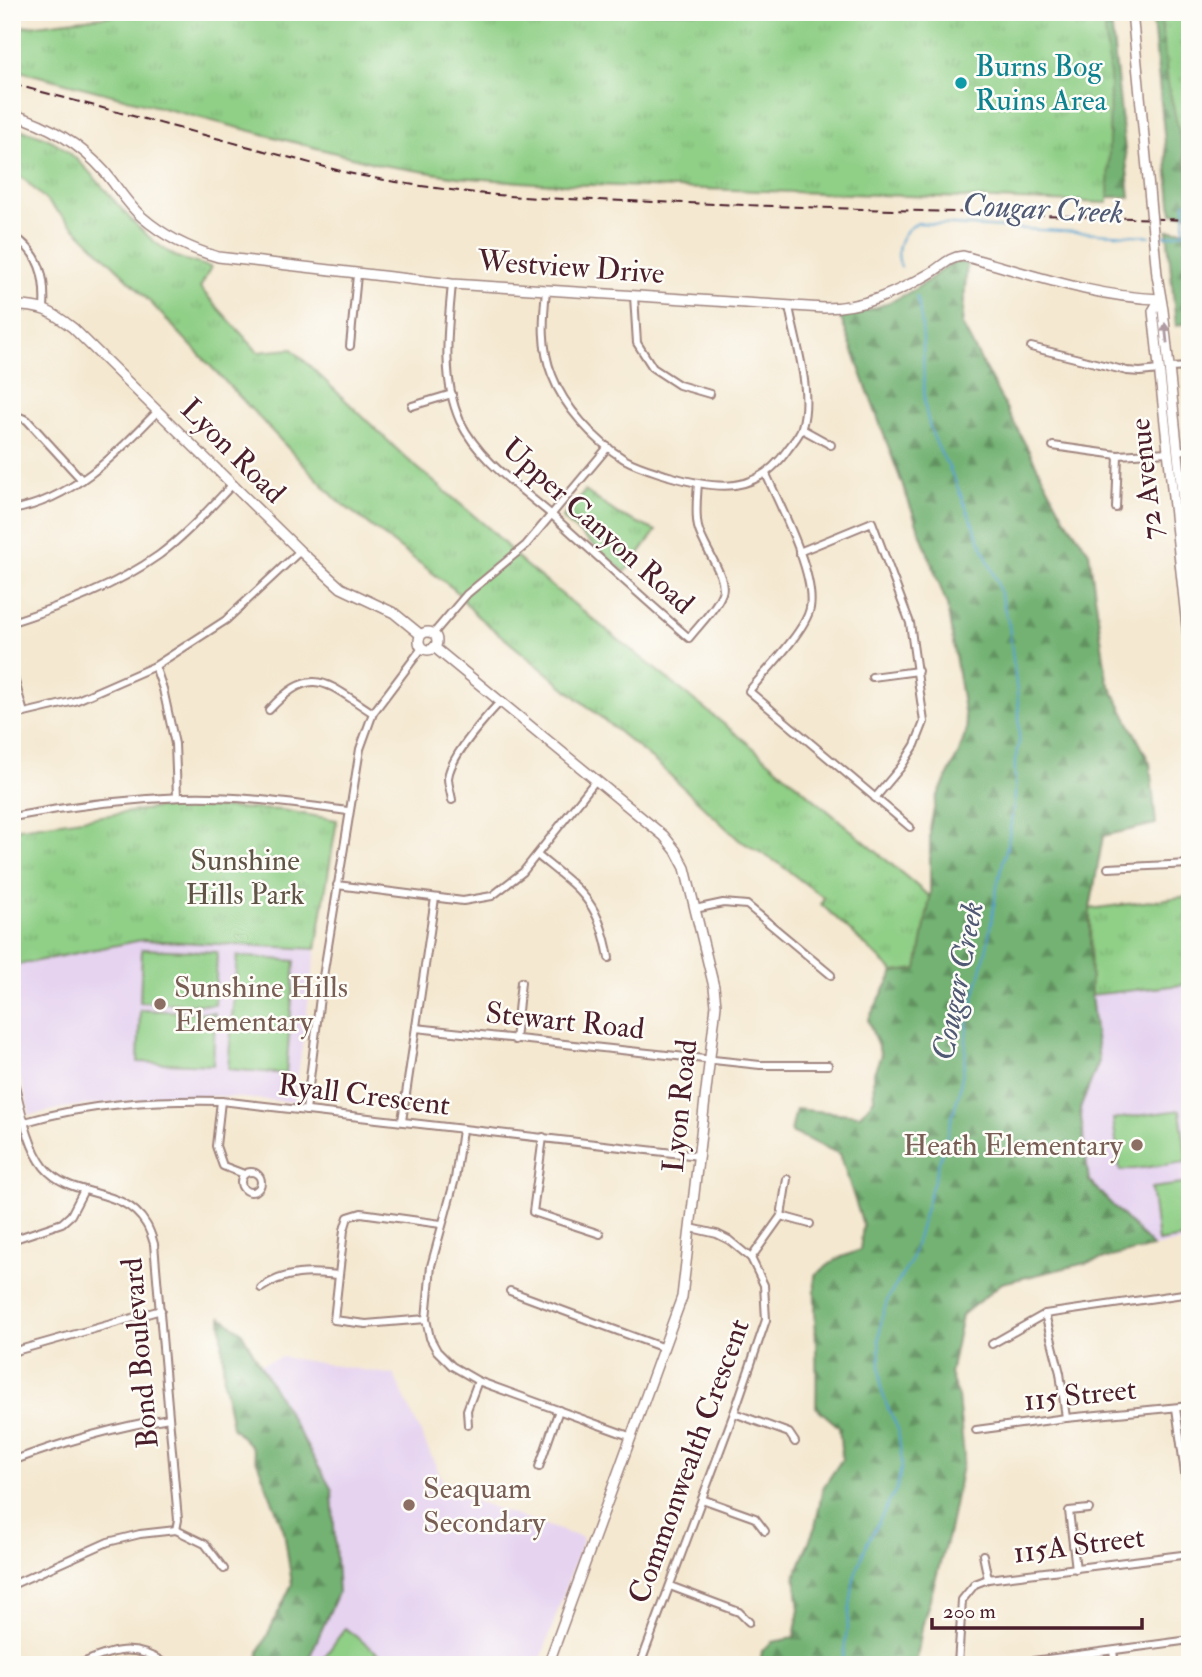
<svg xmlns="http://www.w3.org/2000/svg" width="1202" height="1677" font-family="'IM FELL Double Pica',serif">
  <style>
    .built { fill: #e6d3f0 }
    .forest { fill: url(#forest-firs); stroke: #5e684f; stroke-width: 2 }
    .park { fill: url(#park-tufts); stroke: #6c7758; stroke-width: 2 }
    .pitch { fill: #8fcf86; stroke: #6c7758; stroke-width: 2 }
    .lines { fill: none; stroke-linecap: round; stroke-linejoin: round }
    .stream { stroke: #57a2cf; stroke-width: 2 }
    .street-casing { stroke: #9f847e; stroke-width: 10 }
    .secondary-casing { stroke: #9f847e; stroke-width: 12 }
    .street { stroke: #fff; stroke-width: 6 }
    .secondary { stroke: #fff; stroke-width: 9 }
    .rail { stroke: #4a1f2b; stroke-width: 2; stroke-dasharray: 10 5; stroke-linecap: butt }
    .secondary-bridge-casing { stroke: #9f847e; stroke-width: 12; stroke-linecap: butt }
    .secondary-bridge { stroke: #fff; stroke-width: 9 }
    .oneway { fill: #ae9aa0 }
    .culture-dot { fill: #0f9aa8; stroke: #fdfcf7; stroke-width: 2.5 }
    .education-dot { fill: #8d6e63; stroke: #fdfcf7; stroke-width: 2.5 }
    .labels { text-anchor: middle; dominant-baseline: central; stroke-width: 5; stroke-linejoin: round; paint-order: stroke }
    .culture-label { font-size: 30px; fill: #0d838f; stroke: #fdfcf7; text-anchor: start }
    .street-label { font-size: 30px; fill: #4a1f2b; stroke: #fdfcf7 }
    .park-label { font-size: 30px; fill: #5f5446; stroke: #fdfcf7 }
    .education-label { font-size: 30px; fill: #785e54; stroke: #fdfcf7; text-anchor: start }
    .water-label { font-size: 32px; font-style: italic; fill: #505a75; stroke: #fdfcf7 }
  </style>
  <defs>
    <pattern id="forest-firs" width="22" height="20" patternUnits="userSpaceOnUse" patternTransform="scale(1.75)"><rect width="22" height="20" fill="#73b273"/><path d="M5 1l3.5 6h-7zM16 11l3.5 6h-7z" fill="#60905f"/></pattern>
    <pattern id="park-tufts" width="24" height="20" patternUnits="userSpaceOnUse" patternTransform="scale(1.75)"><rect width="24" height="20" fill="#8fcf86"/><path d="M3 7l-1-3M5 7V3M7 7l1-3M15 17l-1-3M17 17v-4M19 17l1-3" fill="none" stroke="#7db174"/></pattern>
  </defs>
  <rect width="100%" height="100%" fill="#fdfcf7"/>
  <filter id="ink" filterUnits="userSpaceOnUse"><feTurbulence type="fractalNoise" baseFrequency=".0143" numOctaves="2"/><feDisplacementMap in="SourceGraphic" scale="14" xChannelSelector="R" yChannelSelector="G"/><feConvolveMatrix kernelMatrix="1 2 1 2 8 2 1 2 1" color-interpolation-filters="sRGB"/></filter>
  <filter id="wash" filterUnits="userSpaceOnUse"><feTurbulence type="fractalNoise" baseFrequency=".00686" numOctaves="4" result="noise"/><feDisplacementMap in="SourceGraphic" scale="28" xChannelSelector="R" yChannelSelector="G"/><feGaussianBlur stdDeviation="1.57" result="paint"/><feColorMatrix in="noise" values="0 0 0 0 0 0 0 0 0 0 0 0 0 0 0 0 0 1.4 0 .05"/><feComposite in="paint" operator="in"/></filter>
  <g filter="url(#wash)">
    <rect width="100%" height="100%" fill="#f4e8d0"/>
    <g class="built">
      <polygon points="142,940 316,949 294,1102 217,1096 137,1100 69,1107 30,1115 12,1043 12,966"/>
      <polygon points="1190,984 1190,1241 1153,1247 1089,1181 1080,1109 1099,1061 1091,995"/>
      <polygon points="282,1357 394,1375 448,1492 583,1538 539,1665 306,1665 338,1593 277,1395 260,1364"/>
    </g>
    <g class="forest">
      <polygon points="1015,12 1110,12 1130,197 1067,197"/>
      <polygon points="1152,12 1190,12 1190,214 1172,213"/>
      <polygon points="1167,230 1190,230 1190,322 1176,326"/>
      <path d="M958,262L967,264L962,325L1064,517L1089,552L1107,680L1150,763L1156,824L1103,836L1090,909L1091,995L1099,1061L1080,1109L1089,1181L1153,1247L1002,1283L962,1315L950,1374L958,1397L964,1456L948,1535L922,1627L916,1665H760L762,1651L772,1642L794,1638L799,1609L795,1576L815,1527L823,1488L842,1459L839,1427L816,1407C818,1363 814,1319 815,1275L837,1259L860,1250L863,1225L840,1154L791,1132L796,1109L860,1115L874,1099L873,1075L881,1055L868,1020L894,972L917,968L930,897V828L936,799L958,755L967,729L947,605L840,316C872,312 899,300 926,282C936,275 946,264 958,262Z"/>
      <polygon points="221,1317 241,1331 332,1490 338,1593 306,1665 258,1665 259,1652 292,1584 284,1531 251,1446 232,1427 224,1383"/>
    </g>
    <g class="park">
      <polygon points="142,12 1103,12 1110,77 1108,203 534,183 458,177 382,165 12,69 12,28"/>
      <polygon points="1160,12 1190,12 1190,181 1168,83"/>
      <path d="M12,128C29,131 48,137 62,147C103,178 125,224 170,253C181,261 198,263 211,267L200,288L258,352L292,349L406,458L492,531L524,564L750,745L930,897L917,969L894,972L821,904L824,898L778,863L739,840L659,765L476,615L455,590L338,501L133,284L25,180L12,173Z"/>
      <polygon points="585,491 618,514 656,531 625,572 562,518"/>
      <polygon points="171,806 282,810 337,820 316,949 142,940 12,966 12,829"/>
      <polygon points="1190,896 1190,984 1091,995 1090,909"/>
    </g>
    <g class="pitch">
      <polygon points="142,949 217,952 215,1005 140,1002"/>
      <polygon points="237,956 295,961 286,1074 228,1069"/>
      <polygon points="140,1010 215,1013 213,1065 138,1062"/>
      <polygon points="1180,1110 1187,1162 1120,1171 1113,1119"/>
      <polygon points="1190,1183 1190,1237 1158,1242 1151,1188"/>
      <polygon points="345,1628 393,1665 319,1665"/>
    </g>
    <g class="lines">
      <g class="stream">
        <polyline points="1156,236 1169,236 1184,232 1185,204 1190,201"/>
        <path d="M901,267C894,250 900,231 918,223L1150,236"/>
        <path d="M842,1665L854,1578L867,1543L897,1488L902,1464L898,1429L887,1406L881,1388L879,1338L882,1317L888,1298L910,1263L959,1093L965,1058L967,1025L987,947L998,881L1008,843L1015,796V760L1019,742V710L1009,625L997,582L949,467C939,452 929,429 926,411C920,373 928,334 916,296"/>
      </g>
    </g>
  </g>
  <g filter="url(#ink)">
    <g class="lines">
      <g class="street-casing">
        <g id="street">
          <path d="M12,235C40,252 46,277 44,309"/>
          <path d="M452,284C448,328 441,379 460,421C480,462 520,487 553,516C598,557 643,598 689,638C699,625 716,609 722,593C728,577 702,546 698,527C695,513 697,498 698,483"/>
          <path d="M546,290C543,319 541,348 552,375C564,407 595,441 624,459C638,467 654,471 669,476C717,490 757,495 788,449C793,442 800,435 802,427C813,391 795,342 789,306"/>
          <polyline points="634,296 637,343 653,368 679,385 710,394"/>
          <polyline points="350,346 357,275"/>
          <polyline points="1031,347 1127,371 1140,372 1159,370"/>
          <polyline points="1170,368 1190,367"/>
          <polyline points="412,406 452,394"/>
          <polyline points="12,414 27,420 82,480"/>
          <polyline points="802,429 831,445"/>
          <polyline points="1053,446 1118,455 1168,452"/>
          <polyline points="1179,451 1190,449"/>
          <path d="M766,474C780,506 816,574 810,608C806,630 765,672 749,691L910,827"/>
          <polyline points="1116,508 1118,455"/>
          <path d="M12,510C74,499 117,453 158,411"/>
          <polyline points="799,552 872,522 910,623 924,722 915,745 901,767 875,798"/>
          <path d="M12,622C64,605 114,587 159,555C186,535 209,509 233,484"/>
          <polyline points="433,634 467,594 526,545 608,447"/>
          <polyline points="155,666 163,689 175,744 177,797"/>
          <polyline points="12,671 24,713"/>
          <polyline points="872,677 918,671"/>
          <path d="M269,710C313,662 327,684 373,713"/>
          <polyline points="12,716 75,701 155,666 226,620 300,551"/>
          <path d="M452,800C451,793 448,785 448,778C450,757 486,717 500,702"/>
          <path d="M12,817C68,806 126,799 183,797C238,795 294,804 348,811"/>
          <path d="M537,855C580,890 599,900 609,958"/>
          <polyline points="1108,868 1190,864"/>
          <polyline points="337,885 463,901 492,896 523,872 596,780"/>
          <polyline points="695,909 723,903 747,905 831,975"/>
          <polyline points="416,1028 760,1065 828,1065"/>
          <polyline points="515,1040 521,982"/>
          <path d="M12,1074C20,1102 26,1144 44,1167C71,1200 123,1185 146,1224C150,1230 152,1237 154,1244L178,1520L176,1530"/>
          <polyline points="221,1101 216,1146 223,1166 244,1174"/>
          <polyline points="306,1111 321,989 360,749 373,713 422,648"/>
          <polyline points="402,1121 435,898"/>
          <path d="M25,1122C91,1103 153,1100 221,1101L699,1156"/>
          <polyline points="462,1130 455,1179 431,1266 426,1319 430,1338 437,1351 452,1366 478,1381 632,1437"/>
          <polyline points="543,1137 533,1212 600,1234"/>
          <circle cx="251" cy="1182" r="10"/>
          <polyline points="781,1216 810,1224"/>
          <polyline points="12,1240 62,1223 71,1215 84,1190"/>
          <polyline points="751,1258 781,1216 787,1179"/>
          <path d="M261,1288C285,1271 311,1272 338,1275"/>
          <polyline points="510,1291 664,1348"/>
          <polyline points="1045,1314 1060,1373 1066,1418"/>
          <polyline points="426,1319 366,1324 334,1320 344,1230 348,1217 361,1213 441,1224"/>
          <polyline points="992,1344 1045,1314 1190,1293"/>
          <polyline points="12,1352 161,1310"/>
          <polyline points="1176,1408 1190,1509"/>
          <polyline points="734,1413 789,1433 795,1442"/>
          <polyline points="468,1425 467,1410 478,1381"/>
          <polyline points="976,1430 1066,1418 1190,1406"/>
          <path d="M12,1461C63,1442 115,1427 169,1418"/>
          <polyline points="539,1467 559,1410"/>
          <polyline points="702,1499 755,1518 765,1531"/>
          <polyline points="983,1555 988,1579"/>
          <polyline points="1076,1569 1069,1511 1089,1509"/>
          <polyline points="12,1585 108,1542 140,1534 176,1530 205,1544 224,1569"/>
          <polyline points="670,1586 739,1612 749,1622"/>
          <polyline points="1113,1651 1115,1665"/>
          <path d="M78,1665C111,1650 135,1642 167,1665"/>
          <polyline points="640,1665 734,1413 766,1320 764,1285 751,1258 729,1240 717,1234 691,1228"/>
          <polyline points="958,1665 962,1600 975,1584 988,1579 1190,1554"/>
          <polyline points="1003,1665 1190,1640"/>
        </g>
      </g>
      <g class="secondary-casing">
        <g id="secondary">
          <polyline points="1132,12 1148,179"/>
          <path d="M12,114C48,125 79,143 104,171C117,186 127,204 142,217C165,237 190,249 218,257L452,284L824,308C863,308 896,293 929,274C942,267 948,257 963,256C1028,273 1092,297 1160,299"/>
          <polyline points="1157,275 1163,310 1190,569"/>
          <polyline points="1160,299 1153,311 1190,655"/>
          <path d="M12,306C41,305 51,311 73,328L300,551L341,588L394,613L421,635"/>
          <circle cx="428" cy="641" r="9"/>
          <polyline points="434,647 664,836 676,851 685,868 714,987 716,1005 682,1297 548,1665"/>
        </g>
      </g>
      <use href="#street" class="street"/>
      <use href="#secondary" class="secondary"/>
      <path class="rail" d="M12,84L348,173C411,186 473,194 537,198L1190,220"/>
      <g class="secondary-bridge-casing">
        <polyline id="secondary-bridge" points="1148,179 1157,275"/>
      </g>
      <use href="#secondary-bridge" class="secondary-bridge"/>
    </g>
    <defs><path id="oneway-solid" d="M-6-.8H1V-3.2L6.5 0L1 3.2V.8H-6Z" transform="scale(1.75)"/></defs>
    <use class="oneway" href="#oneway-solid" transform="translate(1166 333) rotate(-96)"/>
  </g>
  <circle class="culture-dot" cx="961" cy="83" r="7"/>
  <g class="education-dot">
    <circle cx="160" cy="1004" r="7"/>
    <circle cx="1137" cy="1145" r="7"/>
    <circle cx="409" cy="1505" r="7"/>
  </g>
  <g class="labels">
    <g class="culture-label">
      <text x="975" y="66">Burns Bog<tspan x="975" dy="34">Ruins Area</tspan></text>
    </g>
    <g class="street-label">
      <text transform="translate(571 267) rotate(4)">Westview Drive</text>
      <text transform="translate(233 451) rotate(45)">Lyon Road</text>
      <text transform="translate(1146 479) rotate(-96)">72 Avenue</text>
      <text transform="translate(598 526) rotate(42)">Upper Canyon Road</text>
      <text transform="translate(565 1021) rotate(6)">Stewart Road</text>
      <text transform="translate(364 1095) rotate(7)">Ryall Crescent</text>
      <text transform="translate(680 1106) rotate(-84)">Lyon Road</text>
      <text transform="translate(140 1353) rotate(-95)">Bond Boulevard</text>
      <text transform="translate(1080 1395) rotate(-6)">115 Street</text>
      <text transform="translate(689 1461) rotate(-70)">Commonwealth Crescent</text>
      <text transform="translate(1079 1545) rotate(-7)">115A Street</text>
    </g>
    <g class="park-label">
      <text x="245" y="860">Sunshine<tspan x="245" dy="34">Hills Park</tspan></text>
    </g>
    <g class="education-label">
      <text x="174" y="987">Sunshine Hills<tspan x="174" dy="34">Elementary</tspan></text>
      <text x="1123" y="1145" text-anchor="end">Heath Elementary</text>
      <text x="423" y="1488">Seaquam<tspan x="423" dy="34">Secondary</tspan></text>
    </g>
    <g class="water-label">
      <text transform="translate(1043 209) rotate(3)">Cougar Creek</text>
      <text transform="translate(958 981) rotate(-79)">Cougar Creek</text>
    </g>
  </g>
  <rect width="1202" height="1677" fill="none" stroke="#fdfcf7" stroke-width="42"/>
  <path d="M932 1618v10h210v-10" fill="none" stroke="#4a1f2b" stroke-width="3.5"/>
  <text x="943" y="1618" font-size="21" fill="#4a1f2b" stroke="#fdfcf7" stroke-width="5" paint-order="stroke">200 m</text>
</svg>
